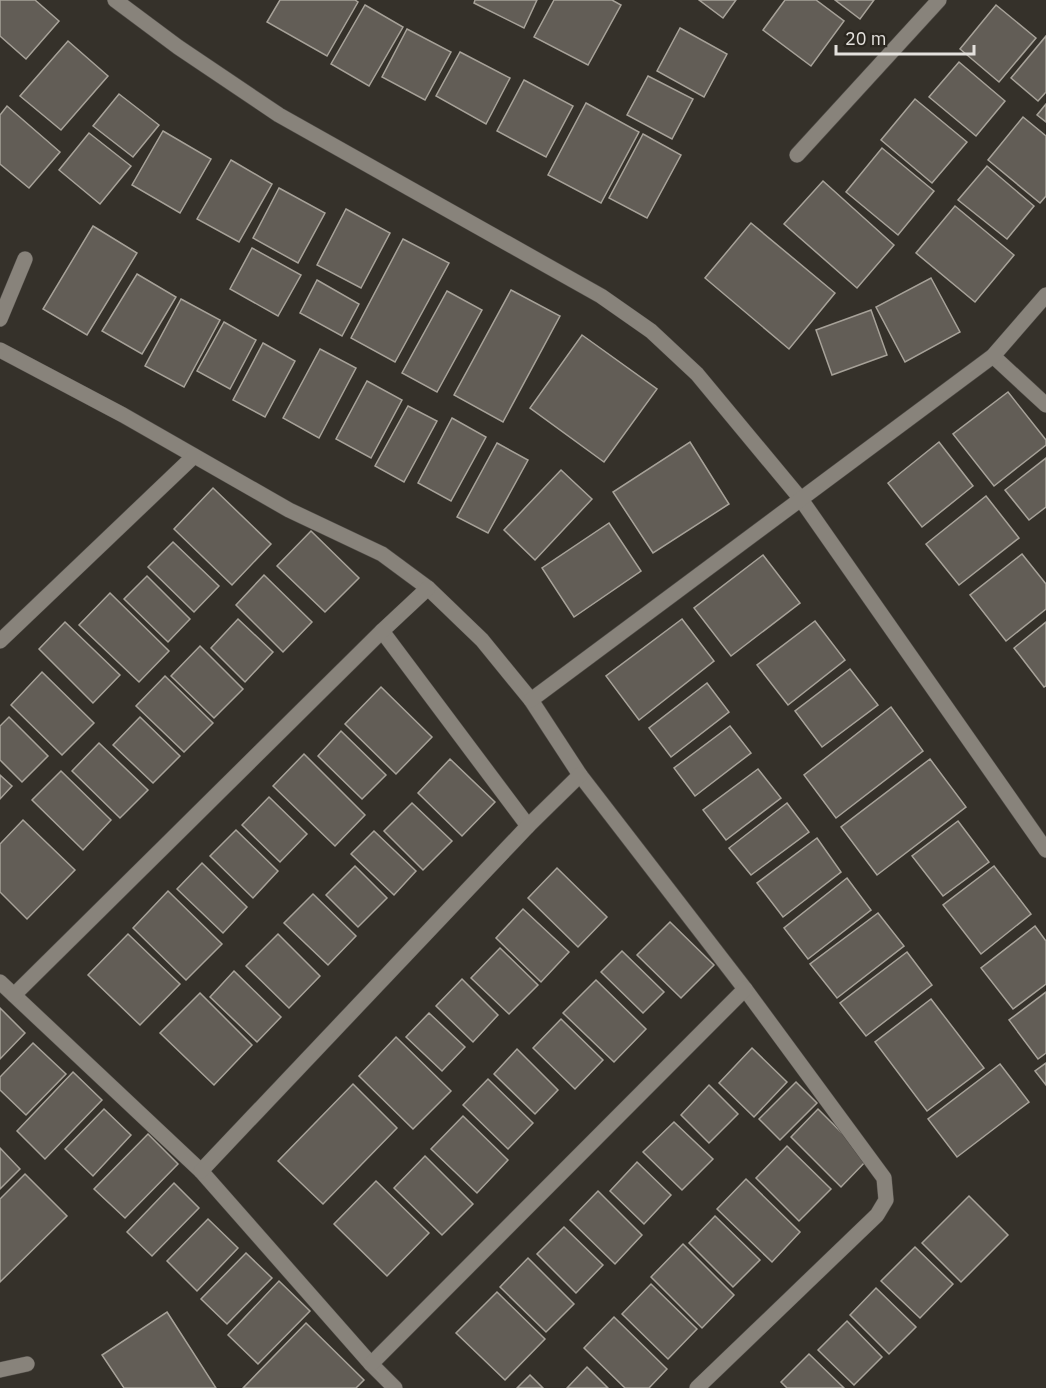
<svg xmlns="http://www.w3.org/2000/svg" width="1046" height="1388" font-family="'IBM Plex Sans',sans-serif">
  <style>
    .building { fill: #625d56; stroke: #a7a299; stroke-width: 1.5 }
    .lines { fill: none; stroke-linecap: round; stroke-linejoin: round }
    .minor-casing { stroke: #514d48; stroke-width: 16 }
    .minor { stroke: #88837b; stroke-width: 15 }
  </style>
  <rect width="100%" height="100%" fill="#35312a"/>
  <g class="building">
    <polygon points="0,0 35,0 59,21 26,59 0,36"/>
    <polygon points="280,0 355,0 358,2 327,56 267,22"/>
    <polygon points="475,0 537,0 524,28 474,3"/>
    <polygon points="554,0 612,0 621,5 588,65 534,37"/>
    <polygon points="699,0 736,0 723,18"/>
    <polygon points="785,0 816,0 844,21 811,66 763,30"/>
    <polygon points="835,0 874,0 860,19"/>
    <polygon points="365,5 403,27 369,86 331,64"/>
    <polygon points="996,5 1036,38 999,82 960,49"/>
    <polygon points="680,28 727,54 704,97 657,71"/>
    <polygon points="407,29 451,52 425,100 382,77"/>
    <polygon points="1046,36 1046,92 1038,101 1011,78"/>
    <polygon points="68,41 108,76 61,130 20,96"/>
    <polygon points="460,52 510,78 486,124 436,96"/>
    <polygon points="959,62 1005,101 976,136 929,97"/>
    <polygon points="648,76 693,99 672,139 627,115"/>
    <polygon points="524,80 573,106 546,157 497,131"/>
    <polygon points="119,94 159,125 133,157 93,126"/>
    <polygon points="915,99 967,142 932,183 881,140"/>
    <polygon points="586,103 639,132 601,203 548,175"/>
    <polygon points="1046,104 1046,122 1037,115"/>
    <polygon points="7,106 60,152 29,188 0,164 0,115"/>
    <polygon points="1023,117 1046,136 1046,196 1040,203 988,160"/>
    <polygon points="163,131 211,159 180,213 132,185"/>
    <polygon points="89,133 131,166 100,204 59,170"/>
    <polygon points="643,134 681,155 647,218 609,198"/>
    <polygon points="882,148 934,191 898,235 846,192"/>
    <polygon points="231,160 272,184 239,242 197,219"/>
    <polygon points="987,166 1034,206 1007,239 958,200"/>
    <polygon points="823,181 894,245 857,288 784,224"/>
    <polygon points="279,188 325,213 298,263 253,238"/>
    <polygon points="955,206 1014,255 975,302 916,253"/>
    <polygon points="346,209 390,233 361,288 317,265"/>
    <polygon points="751,223 835,293 789,349 705,278"/>
    <polygon points="93,226 137,253 87,335 43,309"/>
    <polygon points="403,239 449,263 395,362 351,338"/>
    <polygon points="252,248 301,275 278,316 230,289"/>
    <polygon points="137,274 176,297 142,354 102,331"/>
    <polygon points="931,278 960,332 905,362 876,307"/>
    <polygon points="317,280 359,304 342,336 300,313"/>
    <polygon points="511,290 560,316 503,422 454,395"/>
    <polygon points="447,291 482,310 437,392 402,373"/>
    <polygon points="181,299 220,320 184,387 145,366"/>
    <polygon points="871,310 887,355 832,375 816,330"/>
    <polygon points="224,322 256,340 230,389 197,371"/>
    <polygon points="582,335 657,389 604,462 530,408"/>
    <polygon points="263,343 295,361 265,417 233,400"/>
    <polygon points="320,349 356,368 319,438 283,418"/>
    <polygon points="367,381 402,400 371,458 336,439"/>
    <polygon points="1008,392 1046,440 1046,445 994,486 953,434"/>
    <polygon points="408,406 437,421 404,482 375,466"/>
    <polygon points="452,418 486,437 451,501 418,483"/>
    <polygon points="690,442 729,504 653,553 613,492"/>
    <polygon points="939,442 973,486 922,527 888,483"/>
    <polygon points="497,443 528,460 488,533 457,517"/>
    <polygon points="1046,458 1046,507 1029,520 1005,490"/>
    <polygon points="561,470 592,499 535,560 504,530"/>
    <polygon points="213,488 271,544 232,585 174,529"/>
    <polygon points="986,496 1019,538 959,585 926,544"/>
    <polygon points="609,523 641,571 574,617 542,568"/>
    <polygon points="311,531 359,578 325,612 277,566"/>
    <polygon points="173,542 219,586 194,612 148,567"/>
    <polygon points="1022,554 1046,584 1046,609 1006,641 970,595"/>
    <polygon points="763,555 800,603 731,656 694,608"/>
    <polygon points="264,575 312,622 283,652 236,605"/>
    <polygon points="147,576 190,619 168,642 124,599"/>
    <polygon points="110,593 169,651 139,682 79,625"/>
    <polygon points="238,619 273,652 245,682 211,648"/>
    <polygon points="682,619 714,661 639,720 606,676"/>
    <polygon points="815,621 845,660 788,705 757,665"/>
    <polygon points="65,622 120,675 93,703 39,649"/>
    <polygon points="1046,622 1046,686 1044,687 1014,648"/>
    <polygon points="200,646 243,689 214,718 171,676"/>
    <polygon points="850,669 878,705 822,747 795,711"/>
    <polygon points="42,672 94,723 62,755 11,705"/>
    <polygon points="165,676 213,723 184,752 136,706"/>
    <polygon points="707,683 729,712 671,757 649,728"/>
    <polygon points="381,687 432,737 396,774 345,724"/>
    <polygon points="891,707 923,751 836,818 804,775"/>
    <polygon points="9,717 48,756 22,782 0,760 0,726"/>
    <polygon points="140,717 180,756 153,783 113,745"/>
    <polygon points="730,726 751,753 695,796 674,768"/>
    <polygon points="341,731 386,775 362,799 318,756"/>
    <polygon points="99,743 148,790 120,818 72,771"/>
    <polygon points="304,754 365,815 335,846 273,786"/>
    <polygon points="450,759 495,802 462,836 418,793"/>
    <polygon points="930,759 966,807 877,875 841,827"/>
    <polygon points="758,769 781,798 726,840 703,810"/>
    <polygon points="61,771 111,820 83,850 32,800"/>
    <polygon points="0,775 12,786 0,799"/>
    <polygon points="269,797 307,834 280,862 242,825"/>
    <polygon points="412,803 452,841 423,870 384,831"/>
    <polygon points="787,803 809,832 751,875 729,848"/>
    <polygon points="23,820 75,870 27,919 0,892 0,844"/>
    <polygon points="958,821 989,862 943,896 912,856"/>
    <polygon points="236,830 278,871 253,898 210,856"/>
    <polygon points="374,831 416,871 394,895 351,854"/>
    <polygon points="817,838 841,872 783,917 757,883"/>
    <polygon points="202,863 247,907 223,933 177,889"/>
    <polygon points="355,866 387,898 358,927 326,895"/>
    <polygon points="994,866 1031,914 981,954 943,905"/>
    <polygon points="557,868 607,917 578,947 528,898"/>
    <polygon points="847,878 871,910 808,959 784,928"/>
    <polygon points="168,891 222,944 186,980 133,928"/>
    <polygon points="313,894 356,936 328,965 284,923"/>
    <polygon points="523,909 569,952 541,982 496,938"/>
    <polygon points="878,913 904,946 837,998 810,964"/>
    <polygon points="670,922 714,965 681,998 637,955"/>
    <polygon points="1035,926 1046,941 1046,984 1013,1009 981,968"/>
    <polygon points="128,934 180,984 140,1025 88,975"/>
    <polygon points="278,934 320,976 289,1008 246,966"/>
    <polygon points="500,948 538,985 509,1014 471,978"/>
    <polygon points="622,951 664,992 643,1013 601,972"/>
    <polygon points="907,952 932,985 866,1036 840,1003"/>
    <polygon points="234,971 281,1017 257,1042 210,997"/>
    <polygon points="462,979 498,1015 473,1042 436,1006"/>
    <polygon points="596,980 646,1029 614,1062 563,1013"/>
    <polygon points="1046,992 1046,1053 1038,1059 1009,1020"/>
    <polygon points="200,993 252,1045 214,1085 160,1033"/>
    <polygon points="931,999 984,1068 927,1111 875,1042"/>
    <polygon points="0,1008 25,1033 0,1059"/>
    <polygon points="429,1013 465,1047 442,1071 406,1037"/>
    <polygon points="561,1019 603,1060 575,1089 533,1048"/>
    <polygon points="396,1037 451,1091 413,1129 359,1076"/>
    <polygon points="33,1043 66,1074 26,1115 0,1090 0,1077"/>
    <polygon points="752,1048 787,1082 754,1117 719,1083"/>
    <polygon points="517,1049 558,1090 535,1114 494,1074"/>
    <polygon points="1046,1063 1046,1085 1035,1071"/>
    <polygon points="1000,1064 1029,1102 957,1157 928,1119"/>
    <polygon points="73,1072 102,1100 45,1159 17,1131"/>
    <polygon points="488,1079 533,1123 508,1149 463,1105"/>
    <polygon points="796,1082 817,1103 780,1140 759,1119"/>
    <polygon points="353,1084 397,1128 323,1204 278,1161"/>
    <polygon points="709,1085 738,1114 709,1143 681,1115"/>
    <polygon points="104,1109 131,1135 93,1176 65,1149"/>
    <polygon points="818,1109 868,1159 841,1187 791,1137"/>
    <polygon points="463,1116 508,1160 477,1193 431,1149"/>
    <polygon points="674,1122 713,1159 682,1190 643,1152"/>
    <polygon points="148,1134 178,1164 125,1218 94,1189"/>
    <polygon points="787,1146 831,1189 799,1221 756,1178"/>
    <polygon points="0,1148 20,1169 0,1189"/>
    <polygon points="425,1156 473,1204 442,1235 394,1188"/>
    <polygon points="637,1162 671,1195 644,1224 610,1191"/>
    <polygon points="25,1174 67,1216 0,1282 0,1199"/>
    <polygon points="746,1179 800,1232 772,1262 717,1209"/>
    <polygon points="376,1181 429,1233 387,1276 334,1224"/>
    <polygon points="174,1183 199,1208 152,1256 127,1232"/>
    <polygon points="598,1191 642,1235 615,1264 570,1220"/>
    <polygon points="969,1196 1008,1235 961,1282 922,1243"/>
    <polygon points="715,1216 760,1260 733,1287 689,1243"/>
    <polygon points="208,1219 238,1248 197,1291 167,1261"/>
    <polygon points="564,1227 603,1265 576,1293 537,1254"/>
    <polygon points="683,1244 734,1295 702,1328 651,1277"/>
    <polygon points="915,1247 953,1284 920,1318 881,1281"/>
    <polygon points="246,1253 272,1278 227,1324 201,1299"/>
    <polygon points="528,1258 574,1304 546,1332 500,1287"/>
    <polygon points="279,1281 310,1311 258,1364 228,1335"/>
    <polygon points="651,1284 697,1329 668,1359 622,1314"/>
    <polygon points="876,1288 916,1327 889,1354 850,1315"/>
    <polygon points="497,1292 545,1339 505,1380 456,1333"/>
    <polygon points="167,1312 216,1388 124,1388 102,1355"/>
    <polygon points="614,1317 667,1369 649,1388 625,1388 584,1348"/>
    <polygon points="847,1321 882,1357 854,1385 818,1350"/>
    <polygon points="306,1323 364,1380 356,1388 243,1388"/>
    <polygon points="809,1354 844,1388 787,1388 781,1382"/>
    <polygon points="587,1367 608,1388 567,1388"/>
    <polygon points="530,1375 543,1388 517,1388"/>
  </g>
  <g class="lines">
    <g class="minor-casing">
      <g id="minor">
        <polyline points="115,0 178,47 279,115 601,296 651,331 697,374 800,498 1046,850"/>
        <polyline points="797,155 939,0"/>
        <polyline points="0,319 25,259"/>
        <polyline points="0,350 123,415 289,510 382,554 428,588 482,640 531,700 580,775 745,989 884,1178 886,1200 877,1215 697,1388"/>
        <polyline points="993,356 1046,405"/>
        <polyline points="382,631 528,826"/>
        <polyline points="0,641 194,456"/>
        <polyline points="531,700 993,356 1046,295"/>
        <polyline points="0,982 201,1171 371,1364 395,1388"/>
        <polyline points="14,995 382,631 428,588"/>
        <polyline points="201,1171 528,826 580,775"/>
        <polyline points="371,1364 745,989"/>
        <polyline points="0,1370 27,1364"/>
      </g>
    </g>
    <use href="#minor" class="minor"/>
  </g>
  <path d="M836 45v9h138v-9" fill="none" stroke="#e4e1dd" stroke-width="3"/>
  <text x="845" y="45" font-size="18" fill="#e4e1dd" stroke="#2b2720" stroke-width="4.5" paint-order="stroke">20 m</text>
</svg>
